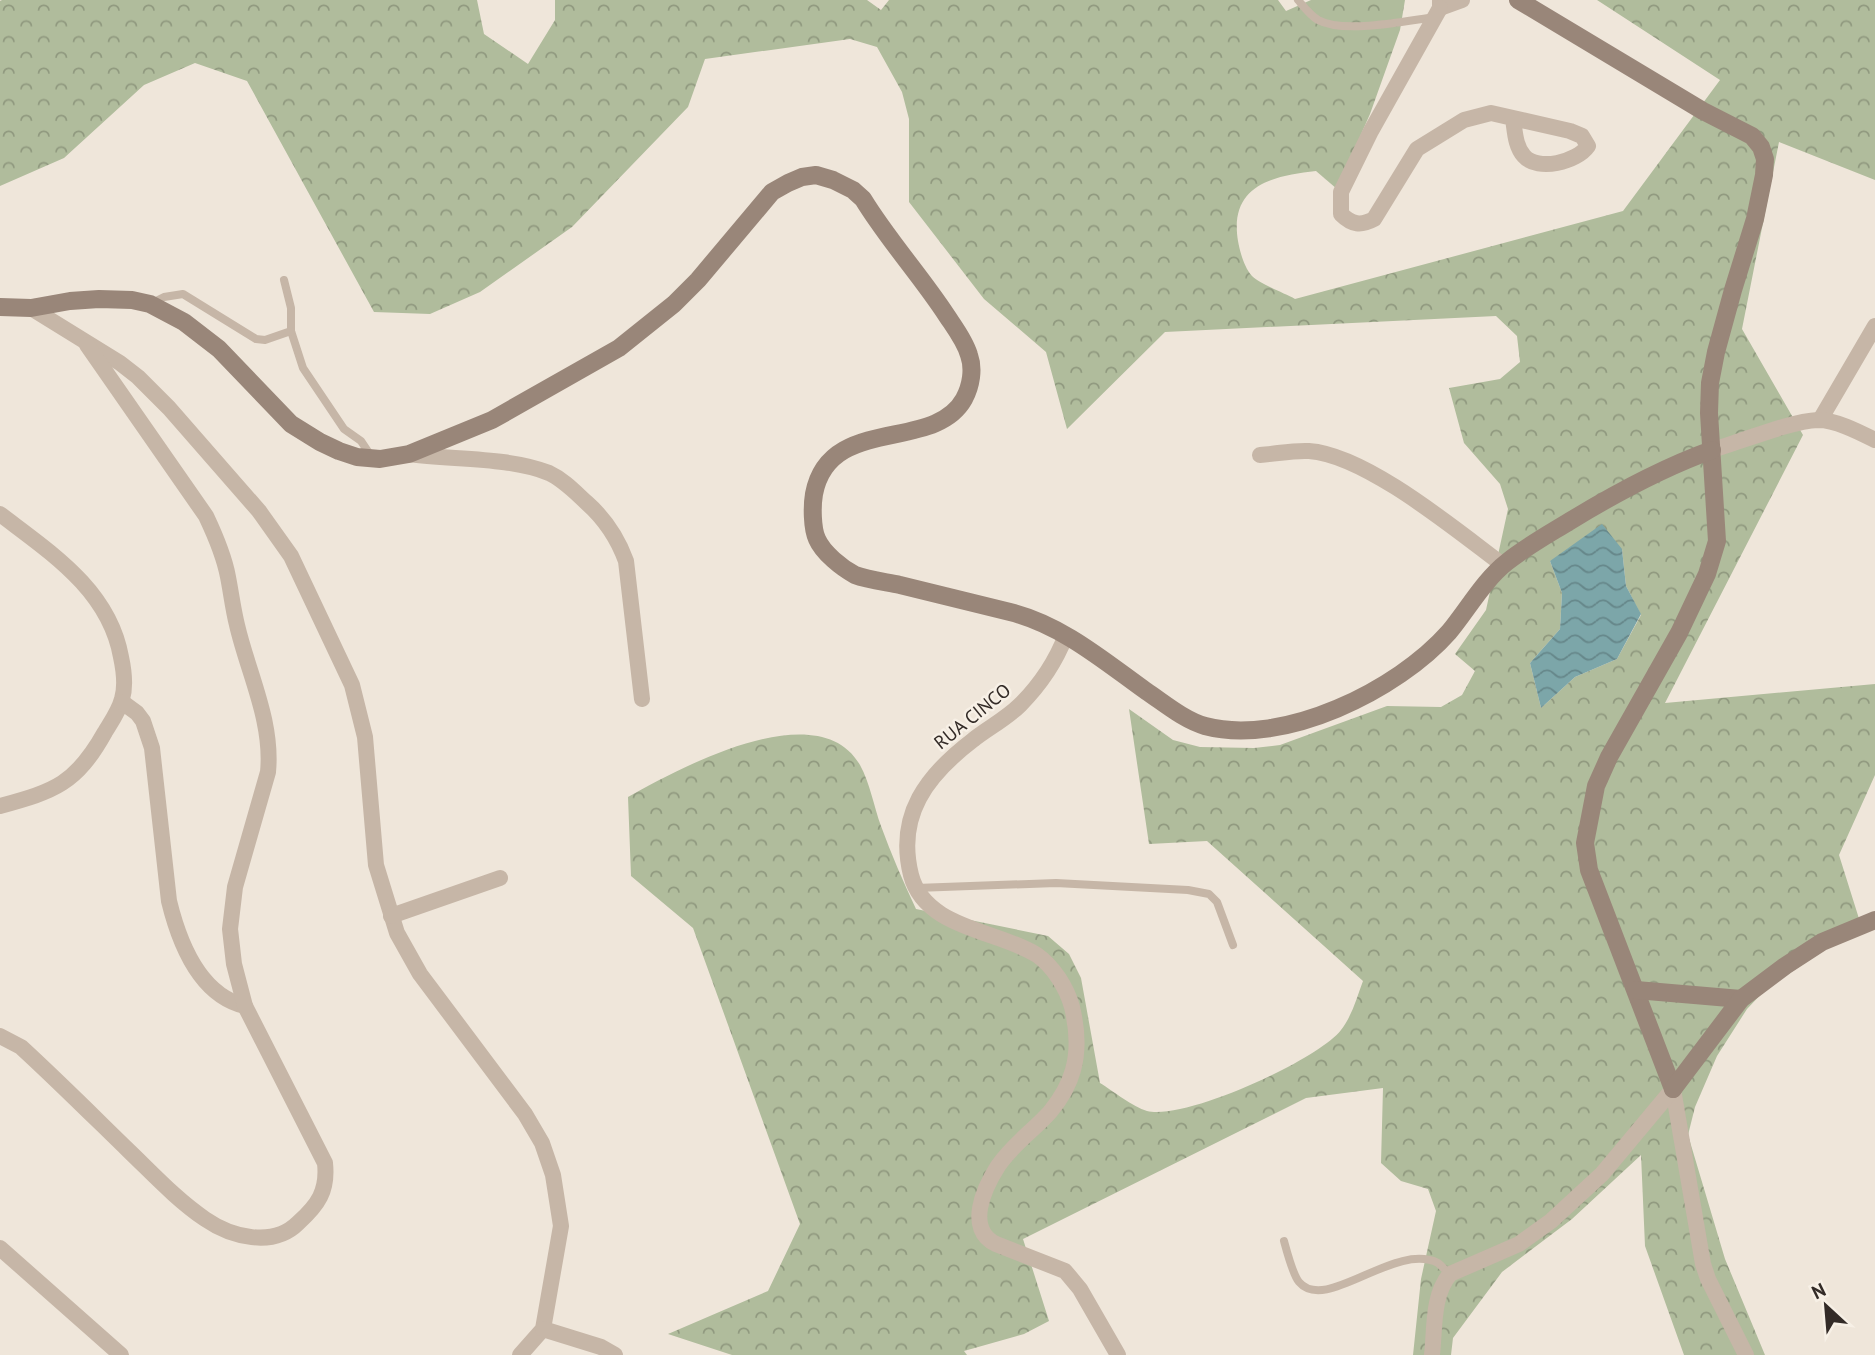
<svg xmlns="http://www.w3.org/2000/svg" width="1875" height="1355" font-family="'PT Sans',sans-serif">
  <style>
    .forest { fill: url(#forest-crowns); fill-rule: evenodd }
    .water { fill: url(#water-waves) }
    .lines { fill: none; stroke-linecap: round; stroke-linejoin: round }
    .lane { stroke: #c6b6a7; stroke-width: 8 }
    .street { stroke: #c6b6a7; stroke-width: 16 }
    .secondary { stroke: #998679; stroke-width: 18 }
    .labels { text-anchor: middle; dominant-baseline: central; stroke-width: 5; stroke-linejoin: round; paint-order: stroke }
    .street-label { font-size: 19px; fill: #332b27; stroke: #f7f0e6 }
  </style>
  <defs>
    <pattern id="forest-crowns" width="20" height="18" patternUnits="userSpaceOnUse" patternTransform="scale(1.75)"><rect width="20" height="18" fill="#b0bc9c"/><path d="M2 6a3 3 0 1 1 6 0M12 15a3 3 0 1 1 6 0" fill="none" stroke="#90997f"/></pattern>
    <pattern id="water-waves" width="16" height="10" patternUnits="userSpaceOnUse" patternTransform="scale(1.75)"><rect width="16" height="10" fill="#7ca6a9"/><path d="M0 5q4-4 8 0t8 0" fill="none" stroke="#66878a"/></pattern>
  </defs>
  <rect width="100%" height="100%" fill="#efe6da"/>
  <path class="forest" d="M2,0H477L484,34L528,64L555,20V0H867L881,10L889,0H1278L1286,11L1311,0H1405L1400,30L1370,114L1337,189L1316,171C1271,176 1229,186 1238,241C1240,252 1244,267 1252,276C1260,284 1284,293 1295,299L1623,211L1720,80L1597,0H1875V180L1779,142L1742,329L1803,435L1665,703L1875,684V775L1839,855L1861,925L1766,989L1747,1009L1717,1056L1695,1107L1688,1135L1725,1259L1765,1355H1684L1645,1246L1641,1155L1572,1219L1502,1272L1453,1338L1451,1355H1413L1421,1279L1436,1211L1428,1189L1401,1181L1381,1163L1383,1088L1306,1098L1023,1239L1049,1321L1024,1334L964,1351L967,1355H732L668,1334L768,1291L800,1224L693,928L631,876L628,797C678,769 818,692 860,765C870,783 874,807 881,826C891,854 903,881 916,909L1048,936L1069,954L1081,978L1100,1083C1113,1091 1133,1107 1147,1111C1184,1121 1318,1060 1341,1030C1352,1016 1357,997 1363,981L1207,841L1149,844L1129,709L1173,740L1200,747L1254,748L1280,745L1387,706L1441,707L1462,695L1475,671L1455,654L1486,610L1508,509L1500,484L1464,443L1449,388L1500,379L1520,362L1517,336L1496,316L1165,332L1067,429L1046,352L984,299L909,202V119L902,92L877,47L850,39L705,59L688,107L572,227L480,292L430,314L374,312L247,81L195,63L144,85L64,158L0,186V1ZM1622,549L1626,586L1641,615L1617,659L1575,677L1541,708L1530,663L1560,629L1562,593L1550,561Z"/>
  <polygon class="water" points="1602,524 1622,549 1626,586 1641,614 1617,659 1575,677 1541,708 1530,663 1560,629 1562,593 1550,561"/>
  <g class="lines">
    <g class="lane">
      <path d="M1298,0C1304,7 1310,15 1318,20C1344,34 1405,21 1435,17"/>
      <polyline points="284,280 291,308 291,331 303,368 344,429 361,441 371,456"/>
      <polyline points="150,304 164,297 183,294 256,339 265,340 291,331"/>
      <polyline points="916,888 1056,883 1188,890 1209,894 1217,902 1233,945"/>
      <path d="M1284,1241C1287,1252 1293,1275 1299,1282C1326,1314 1395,1241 1438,1263C1442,1266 1446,1271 1450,1274"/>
    </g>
    <g class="street">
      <polyline points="1440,0 1440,8 1462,0"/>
      <path d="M1440,8L1371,131L1341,192V214C1352,225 1361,226 1374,219L1417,149L1464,120L1491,113L1570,131L1582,136L1588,146C1577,162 1538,172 1524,156C1515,146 1515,131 1513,119"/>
      <polyline points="31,308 120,363 138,377 169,408 259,511 291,556 352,685 365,737 376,865 397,933 420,974 525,1114 542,1143 553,1175 561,1226 543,1329 520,1355"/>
      <polyline points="1820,420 1875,326"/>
      <path d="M1712,450C1740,442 1791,421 1818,420C1836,420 1859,432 1875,440"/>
      <path d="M409,454C452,460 510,457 549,473C564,480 575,492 587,503C605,519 618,539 626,561L642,699"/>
      <path d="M1260,455C1276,454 1293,450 1309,451C1366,455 1456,530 1503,565"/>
      <path d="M0,514C51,553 109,590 121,657C124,671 126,686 122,699C119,711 111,722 105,732C76,784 55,791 0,806"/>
      <path d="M1066,635C1056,661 1040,685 1020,705C1006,719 988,728 973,740C927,775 896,815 911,875C925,929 998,930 1037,955C1053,966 1067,988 1072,1007C1077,1028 1079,1049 1073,1070C1069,1085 1059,1101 1050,1112C1034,1130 1012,1145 998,1166C984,1188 965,1229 996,1244L1065,1271L1080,1289L1118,1355"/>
      <path d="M122,702L137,713L143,721L152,748L169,901C179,942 199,995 245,1006"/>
      <polyline points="391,916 500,878"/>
      <path d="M0,1036L21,1047C58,1081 93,1116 129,1151C153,1174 177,1200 205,1219C231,1237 273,1248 298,1223C318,1205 328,1191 325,1163L245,1006L234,964L230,929L235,887L268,772C273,721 248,673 237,625C233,609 231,592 228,577C224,555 215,535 206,516L87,345"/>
      <polyline points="1673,1089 1703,1264 1708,1279 1746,1355"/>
      <polyline points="0,1248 121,1355"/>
      <polyline points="543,1329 601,1347 615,1355"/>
      <path d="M1432,1355C1435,1329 1432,1295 1450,1274L1519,1244L1551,1221L1602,1174L1673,1089"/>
    </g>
    <g class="secondary">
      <polyline points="1518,0 1703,111 1752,136 1761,147 1765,159 1764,175 1755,219 1733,290 1716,352 1710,383 1709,413 1717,541 1707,574 1679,633 1609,757 1596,786 1585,843 1589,870 1673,1089"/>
      <path d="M0,307L31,308L70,301L99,299L132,300L150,304L184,322L219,349L291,424L320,442L339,451L357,457L380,459L409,454L492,420L619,348L674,304L698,280L772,192L788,183L802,177L816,175L833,180L853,190L863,199C888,240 921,276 947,316C955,328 965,341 969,355C974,369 971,386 964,399C934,453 829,414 814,494C812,506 812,528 817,539C823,553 842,568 855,575C868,580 886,582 900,585C936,594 973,603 1010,612C1062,625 1104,661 1146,691C1164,703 1184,720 1205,726C1283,747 1398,690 1449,632C1468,609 1484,580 1507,562C1527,546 1549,534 1570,521C1616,493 1662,468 1712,450"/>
      <polyline points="1636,990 1741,999"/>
      <polyline points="1673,1089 1741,999 1785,966 1822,942 1875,920"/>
    </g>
  </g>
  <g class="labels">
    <g class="street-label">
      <text transform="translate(972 716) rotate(-39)">RUA CINCO</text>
    </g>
  </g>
  <g transform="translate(1826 1306) rotate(334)" stroke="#f7f0e6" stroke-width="5" paint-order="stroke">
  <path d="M0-5L12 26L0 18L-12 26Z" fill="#332b27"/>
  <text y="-10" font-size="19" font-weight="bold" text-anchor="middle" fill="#332b27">N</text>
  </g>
</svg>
